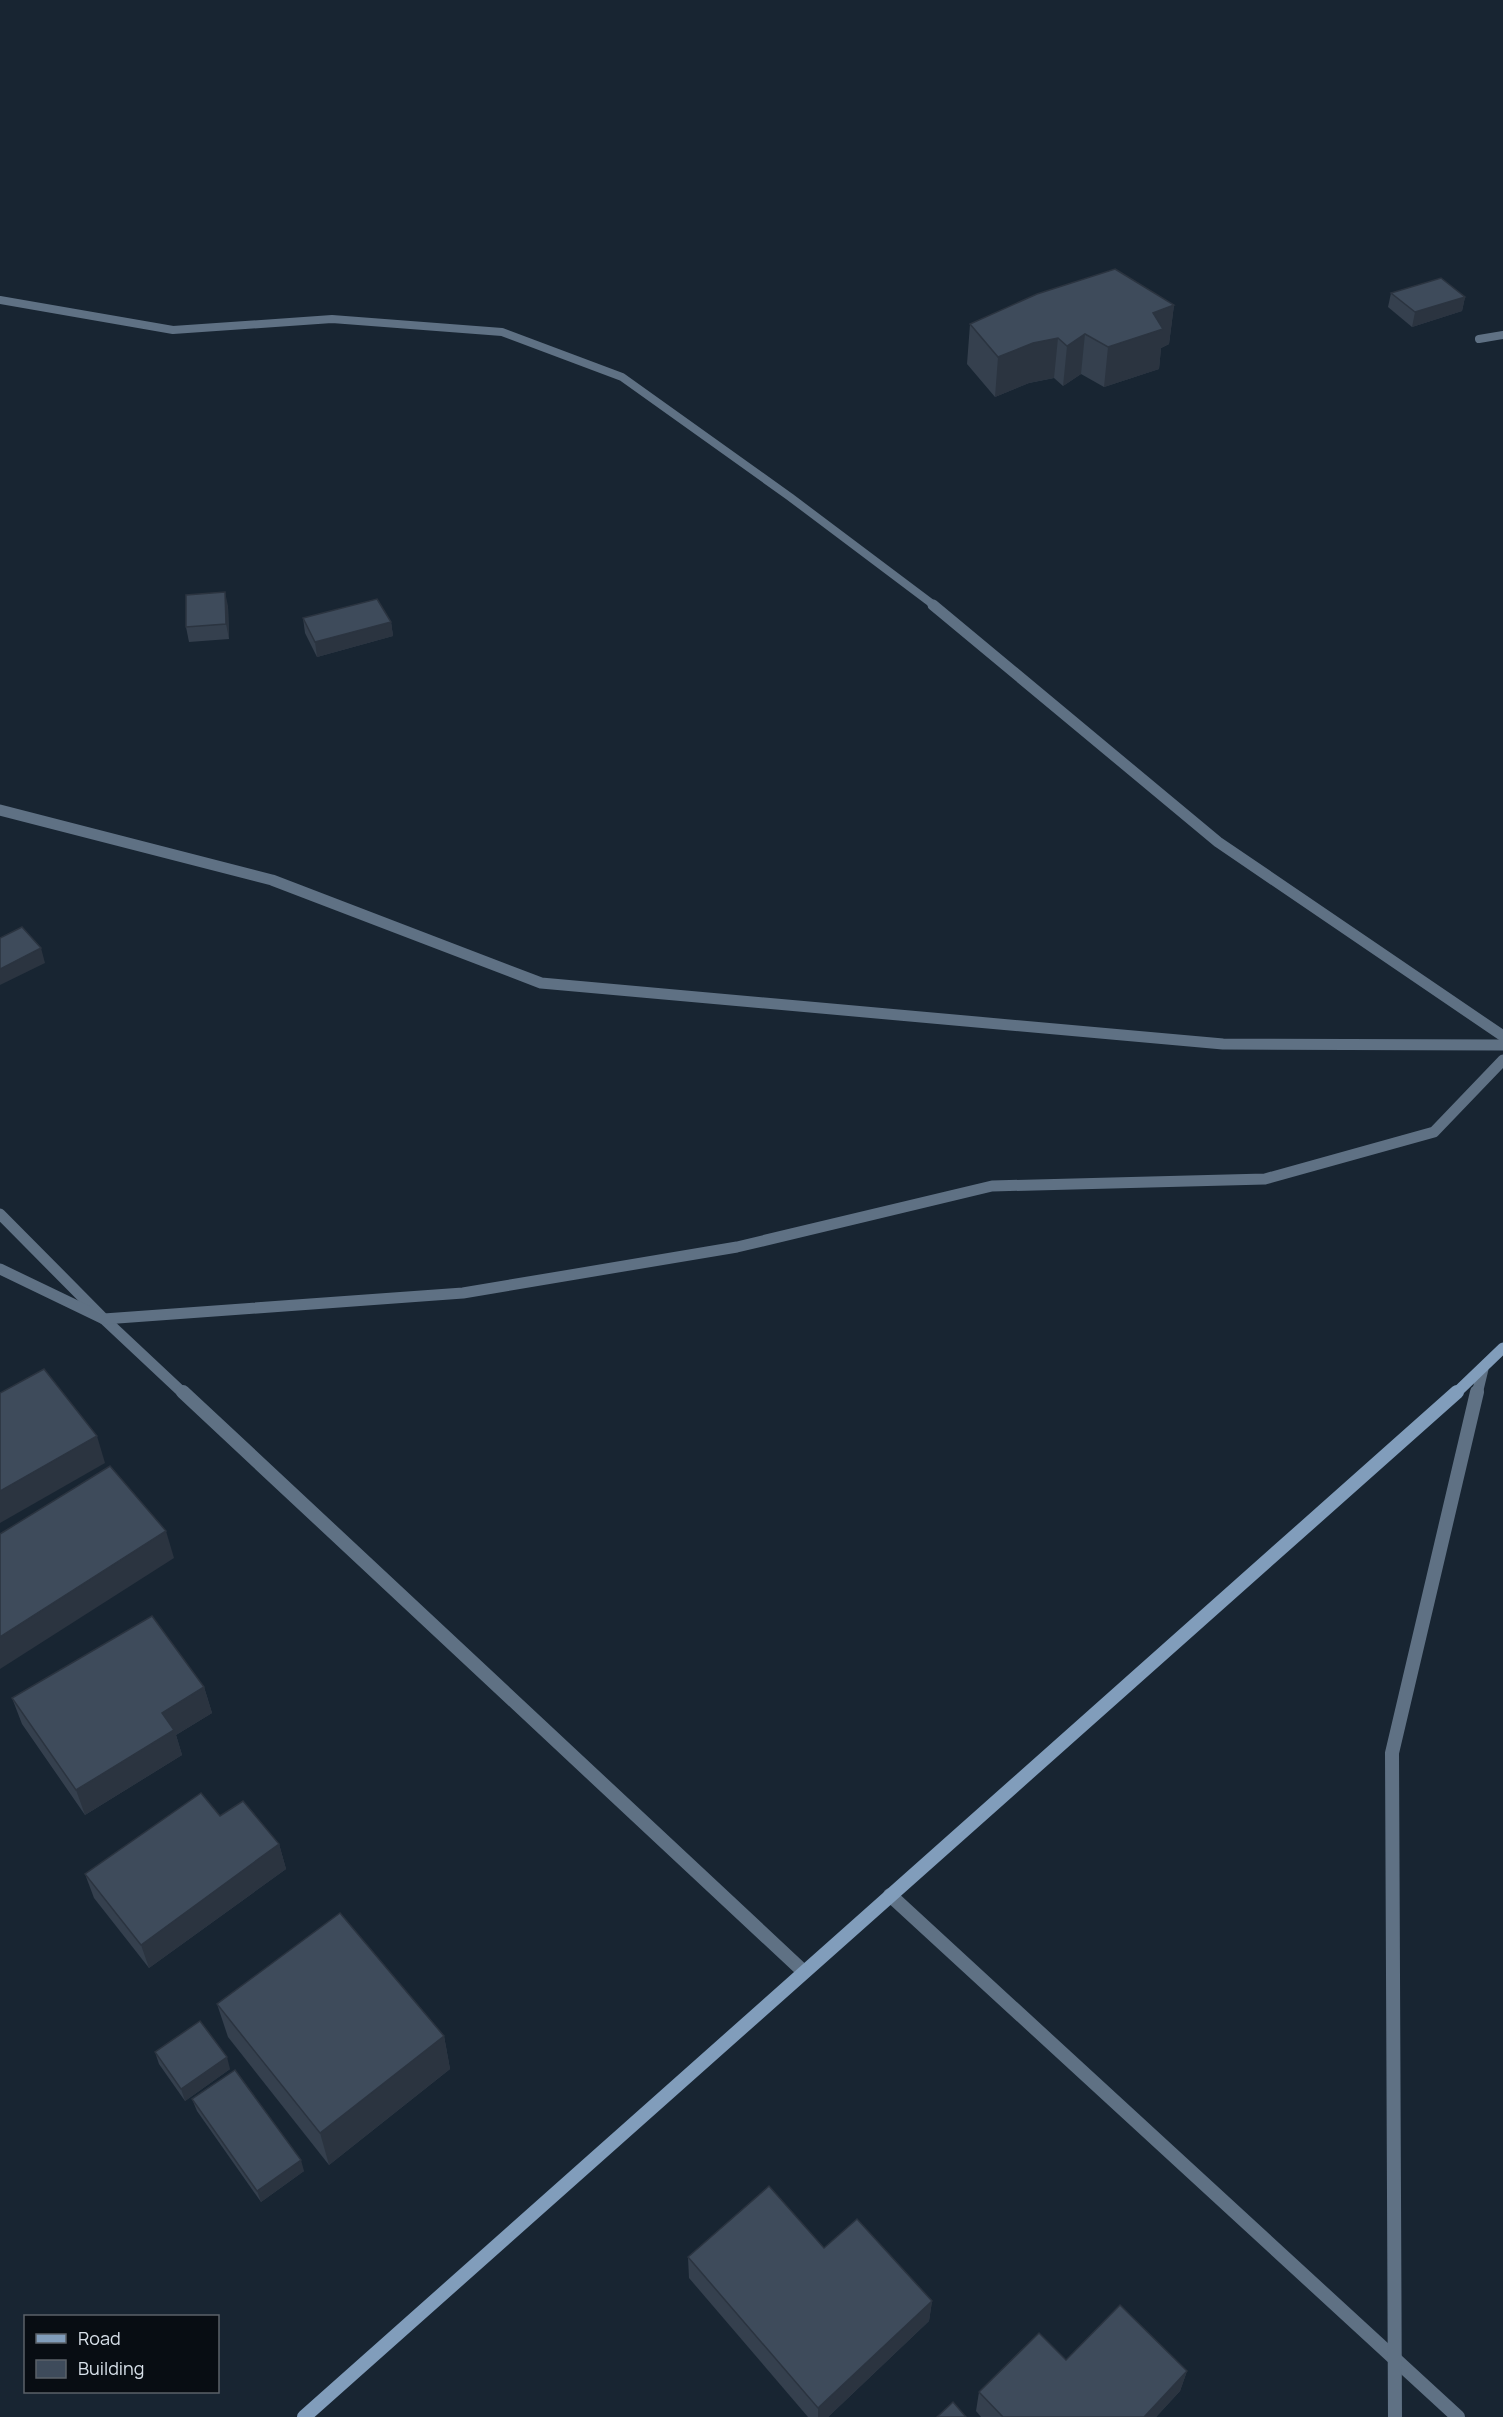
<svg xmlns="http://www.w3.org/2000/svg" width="1503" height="2417" font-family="Manrope,sans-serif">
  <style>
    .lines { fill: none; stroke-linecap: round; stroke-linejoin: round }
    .street-far2 { stroke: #5f7184; stroke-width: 8 }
    .street-far1 { stroke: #5f7184; stroke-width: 11 }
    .street { stroke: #5f7184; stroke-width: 14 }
    .secondary-far1 { stroke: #819dbb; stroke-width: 11 }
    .secondary { stroke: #819dbb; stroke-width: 14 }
    .wall { fill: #35404e }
    .shaded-wall { fill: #2b3440 }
    .building { fill: #3e4b5b; stroke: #2b3440; stroke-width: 1.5 }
  </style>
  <rect width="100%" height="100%" fill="#182532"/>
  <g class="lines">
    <g class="street-far2">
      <polyline points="0,300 173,330 332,319 502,332 622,377 790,497 935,606"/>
      <polyline points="1479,339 1503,335"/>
    </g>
    <g class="street-far1">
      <polyline points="933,605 1218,842 1503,1036"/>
      <polyline points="0,810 272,880 541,983 1223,1044 1503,1045"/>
      <polyline points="0,1214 104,1319 184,1394"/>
      <polyline points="0,1269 104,1319 463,1293 737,1247 992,1186 1265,1179 1434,1132 1503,1060"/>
      <polyline points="1477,1394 1483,1369"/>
    </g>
    <g class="street">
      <polyline points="183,1392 804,1972"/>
      <polyline points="890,1895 1458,2417"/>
      <polyline points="1395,2417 1392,1753 1477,1392"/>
    </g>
    <polyline class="secondary-far1" points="1455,1394 1503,1348"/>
    <polyline class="secondary" points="304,2417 1457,1392"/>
  </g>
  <g class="wall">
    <polygon points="1391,293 1465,297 1462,311 1412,327 1388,307"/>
    <polygon points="1174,305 1169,344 1161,348 1159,369 1104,387 1081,374 1063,386 1054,378 1029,383 995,397 967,364 970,324"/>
    <polygon points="228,606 229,639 189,642 186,627"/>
    <polygon points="303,618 391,622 393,636 317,657 305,633"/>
    <polygon points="204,1687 212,1713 176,1735 182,1755 85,1815 22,1724 12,1698"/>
    <polygon points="220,1816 279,1844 286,1869 149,1968 94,1898 85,1874"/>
    <polygon points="217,2004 444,2036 450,2069 329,2165 228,2037"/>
    <polygon points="155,2052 230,2069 185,2101 159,2064"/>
    <polygon points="192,2099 304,2171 261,2202 197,2111"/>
    <polygon points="824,2248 932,2301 929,2321 828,2417 808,2417 689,2278 688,2257"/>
    <polygon points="1066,2360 1187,2371 1180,2391 1156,2417 981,2417 976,2411 979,2392"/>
  </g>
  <g class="shaded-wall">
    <polygon points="1465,297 1462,311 1412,327 1415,312"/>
    <polygon points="1174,305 1169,344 1161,348 1159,369 1104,387 1108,347 1153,313"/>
    <polygon points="1085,334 1081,374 1063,386 1067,346"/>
    <polygon points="1058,338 1054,378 1029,383 995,397 998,357 1033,343"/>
    <polygon points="225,592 228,606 229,639 226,624"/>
    <polygon points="391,622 393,636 317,657 315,642"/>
    <polygon points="41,948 45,963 0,985 0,969"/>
    <polygon points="97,1436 105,1463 0,1523 0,1491"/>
    <polygon points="166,1531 174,1558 0,1669 0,1637"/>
    <polygon points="204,1687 212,1713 176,1735 182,1755 85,1815 76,1790 162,1713"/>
    <polygon points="279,1844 286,1869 149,1968 141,1945"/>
    <polygon points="444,2036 450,2069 329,2165 320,2133"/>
    <polygon points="227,2057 230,2069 185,2101 181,2089"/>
    <polygon points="301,2160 304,2171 261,2202 257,2191"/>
    <polygon points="932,2301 929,2321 828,2417 818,2417 818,2408"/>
    <polygon points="1187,2371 1180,2391 1156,2417 1144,2417"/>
  </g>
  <g class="building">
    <polygon points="1115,269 1174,305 1153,313 1163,329 1108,347 1085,334 1067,346 1058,338 1033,343 998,357 970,324 1037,294"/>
    <polygon points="1441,278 1465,297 1415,312 1391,293"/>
    <polygon points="225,592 226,624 186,627 186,595"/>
    <polygon points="377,599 391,622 315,642 303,618"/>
    <polygon points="22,927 41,948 0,969 0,938"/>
    <polygon points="44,1369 97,1436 0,1491 0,1393"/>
    <polygon points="110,1466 166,1531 0,1637 0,1534"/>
    <polygon points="152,1616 204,1687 162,1713 174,1730 76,1790 12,1698"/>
    <polygon points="201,1793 220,1816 243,1801 279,1844 141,1945 85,1874"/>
    <polygon points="340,1913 444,2036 320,2133 217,2004"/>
    <polygon points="200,2021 227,2057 181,2089 155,2052"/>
    <polygon points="235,2070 301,2160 257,2191 192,2099"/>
    <polygon points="769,2186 824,2248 857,2219 932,2301 818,2408 688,2257"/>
    <polygon points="1120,2305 1187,2371 1144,2417 1003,2417 979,2392 1039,2333 1066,2360"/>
    <polygon points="953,2402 966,2417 937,2417"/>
  </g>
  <rect x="24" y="2315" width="195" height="78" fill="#080d13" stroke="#5b6269" stroke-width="1.5"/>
  <rect x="36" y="2334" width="30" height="9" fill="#819dbb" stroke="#5b6269" stroke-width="1.5"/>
  <text x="78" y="2345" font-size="18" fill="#d8e1ea">Road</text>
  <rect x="36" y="2360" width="30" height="18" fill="#3e4b5b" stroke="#5b6269" stroke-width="1.5"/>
  <text x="78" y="2375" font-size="18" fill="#d8e1ea">Building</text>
</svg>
